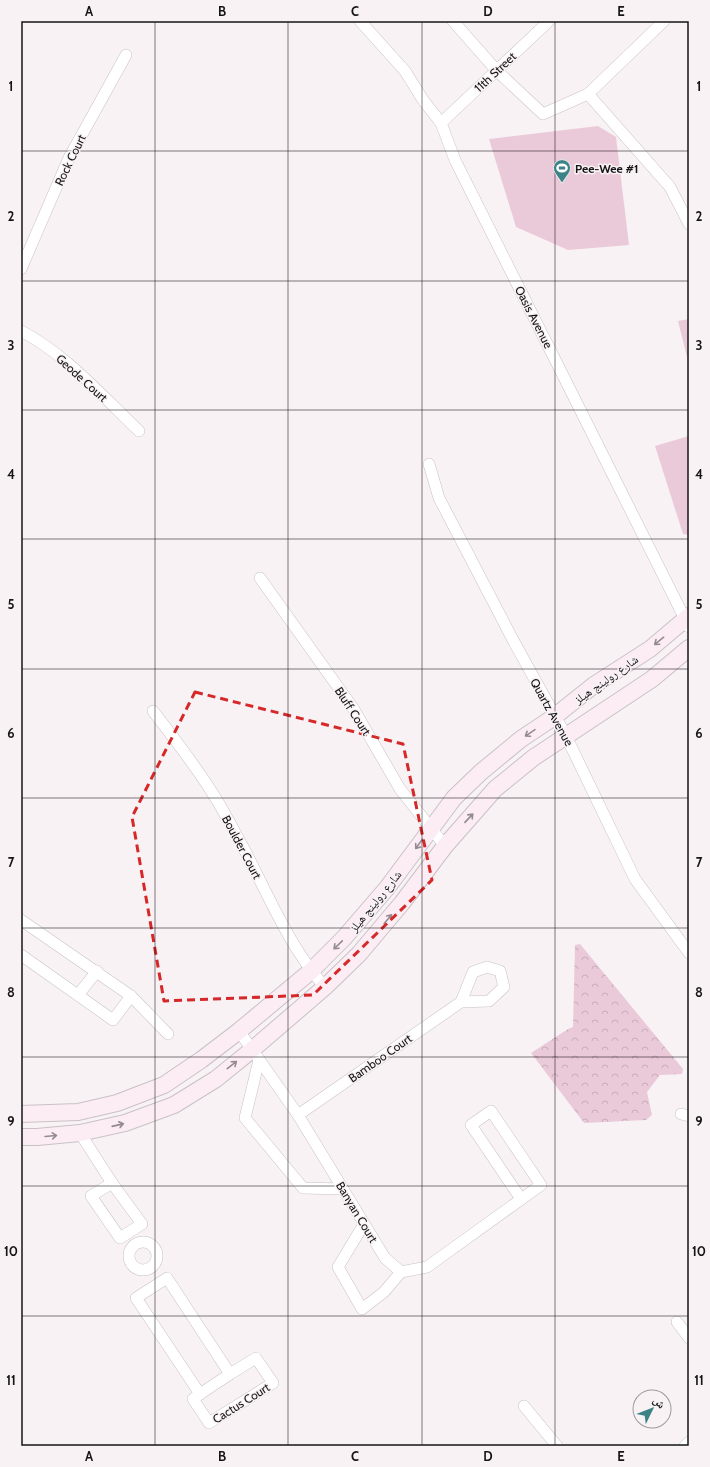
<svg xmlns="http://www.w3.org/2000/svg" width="710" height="1467" font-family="Cabin,'Noto Naskh Arabic',sans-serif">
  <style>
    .park { fill: url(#park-crowns) }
    .pitch { fill: #eacad9 }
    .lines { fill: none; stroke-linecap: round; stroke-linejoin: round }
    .street-casing { stroke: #c9c2c5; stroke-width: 12 }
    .secondary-casing { stroke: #c9c2c5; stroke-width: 18 }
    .street { stroke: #fff; stroke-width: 11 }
    .secondary { stroke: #fcecf4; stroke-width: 16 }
    .oneway { stroke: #948b90 }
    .marked { fill: none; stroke: #d62828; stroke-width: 3; stroke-dasharray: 8 5; stroke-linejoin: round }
    .grid { fill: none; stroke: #161415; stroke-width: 1; stroke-opacity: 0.55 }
    .labels { text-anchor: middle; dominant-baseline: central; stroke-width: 3; stroke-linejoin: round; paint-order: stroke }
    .street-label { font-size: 12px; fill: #161415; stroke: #f8f2f5 }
    .poi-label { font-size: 12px; font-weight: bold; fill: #161415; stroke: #f8f2f5; text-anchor: start }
    .neatline { fill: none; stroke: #161415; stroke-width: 1.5 }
    .grid-label { font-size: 13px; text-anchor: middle; font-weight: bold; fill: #161415 }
  </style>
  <defs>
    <pattern id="park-crowns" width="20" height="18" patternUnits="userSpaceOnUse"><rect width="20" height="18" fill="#eacad9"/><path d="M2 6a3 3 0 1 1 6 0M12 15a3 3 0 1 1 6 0" fill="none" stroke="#c8adb9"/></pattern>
  </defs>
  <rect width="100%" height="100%" fill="#f8f2f5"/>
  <polygon class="park" points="580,944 683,1069 682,1074 660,1075 647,1092 652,1115 646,1120 584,1123 531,1053 568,1029 573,1027 575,945"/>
  <g class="pitch">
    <polygon points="598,126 616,137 629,245 568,250 516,227 489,139"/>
    <polygon points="689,319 689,365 678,321"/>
    <polygon points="689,436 689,535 683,534 655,446"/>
  </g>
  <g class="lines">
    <g class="street-casing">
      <g id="street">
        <polyline points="360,21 405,71 423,100 441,123 455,160 689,627"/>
        <polyline points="453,21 497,71 543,114 588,94 664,21"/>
        <polyline points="588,94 670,187 689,224"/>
        <polyline points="441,123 549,21"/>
        <polyline points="21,269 69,158 126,55"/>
        <path d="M21,331C67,355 102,396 139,431"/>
        <polyline points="429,464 439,498 513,640 566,736 635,879 689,953"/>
        <polyline points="260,578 353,708 400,789 445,846"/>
        <path d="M153,711C174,738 195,765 213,794C224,811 233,829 243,847C268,894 289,947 325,987"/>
        <polyline points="21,920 131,996 168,1034"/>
        <polyline points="21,955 113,1020 131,996"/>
        <polyline points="78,995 97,971"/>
        <polyline points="239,1031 298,1115 385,1258 401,1272 427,1267 541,1185 491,1111 471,1125 521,1199"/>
        <polyline points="259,1060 245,1118 303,1188 343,1189"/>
        <polyline points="681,1114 689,1116"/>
        <polyline points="298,1115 461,1002 489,1001 504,987 500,971 487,967 473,972 461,1002"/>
        <polyline points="80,1133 112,1183"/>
        <polygon points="112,1183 142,1224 120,1238 91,1196"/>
        <polyline points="364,1224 338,1267 362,1309 384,1292 401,1272"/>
        <circle cx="143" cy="1256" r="14"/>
        <polygon points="167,1278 230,1374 200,1394 136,1298"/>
        <polyline points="677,1322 689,1338"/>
        <polyline points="200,1394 193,1399 209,1423 273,1383 256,1358 230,1374"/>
        <polyline points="524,1406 557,1446"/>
        <polyline points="685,1446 689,1442"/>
      </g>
    </g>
    <g class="secondary-casing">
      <g id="secondary">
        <polyline points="21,1114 78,1112 117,1103 164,1085 201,1060 239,1031 311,971 344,938 387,888 454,798 481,772 521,739 554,717 594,685 650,649 689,616"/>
        <polyline points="21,1137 37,1137 80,1133 125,1123 174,1105 216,1079 253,1049 325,987 359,954 402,903 445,846 495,789 533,758 652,679 689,648"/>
      </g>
    </g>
    <use href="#street" class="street"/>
    <use href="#secondary" class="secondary"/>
  </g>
  <defs><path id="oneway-shaft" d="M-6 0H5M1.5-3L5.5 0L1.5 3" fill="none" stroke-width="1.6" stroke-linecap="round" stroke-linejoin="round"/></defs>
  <g class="oneway">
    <use href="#oneway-shaft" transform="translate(659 641) rotate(141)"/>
    <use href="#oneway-shaft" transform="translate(530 733) rotate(146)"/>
    <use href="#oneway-shaft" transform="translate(469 818) rotate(-47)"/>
    <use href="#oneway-shaft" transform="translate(419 844) rotate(126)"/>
    <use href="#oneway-shaft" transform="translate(388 919) rotate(-50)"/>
    <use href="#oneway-shaft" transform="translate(338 945) rotate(136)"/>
    <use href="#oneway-shaft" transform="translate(232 1065) rotate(-38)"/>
    <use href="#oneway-shaft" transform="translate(118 1125) rotate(-13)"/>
    <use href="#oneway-shaft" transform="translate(51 1136) rotate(-5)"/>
  </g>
  <path class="marked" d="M195,692L403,744L432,880L313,995L164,1001L132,817Z"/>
  <path class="grid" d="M155,21V1446M288,21V1446M422,21V1446M555,21V1446M21,151H689M21,281H689M21,410H689M21,539H689M21,669H689M21,798H689M21,928H689M21,1057H689M21,1186H689M21,1316H689"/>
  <defs>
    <g id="stadium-pin" transform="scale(0.9)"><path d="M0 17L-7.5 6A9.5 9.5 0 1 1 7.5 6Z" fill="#3b8386" stroke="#f8f2f5"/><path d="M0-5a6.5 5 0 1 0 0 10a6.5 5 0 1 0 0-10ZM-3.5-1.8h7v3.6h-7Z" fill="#fff"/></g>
  </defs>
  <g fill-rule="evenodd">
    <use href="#stadium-pin" x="562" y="168"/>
  </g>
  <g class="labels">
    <g class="street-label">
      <text transform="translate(495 72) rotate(-43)">11th Street</text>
      <text transform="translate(70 160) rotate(-64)">Rock Court</text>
      <text transform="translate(534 317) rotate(63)">Oasis Avenue</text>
      <text transform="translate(82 378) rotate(42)">Geode Court</text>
      <text transform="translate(606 679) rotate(-35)">شارع رولينج هيلز</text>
      <text transform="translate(353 711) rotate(57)">Bluff Court</text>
      <text transform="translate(552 712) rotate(61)">Quartz Avenue</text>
      <text transform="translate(242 847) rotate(62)">Boulder Court</text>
      <text transform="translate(375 901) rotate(-51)">شارع رولينج هيلز</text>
      <text transform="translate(380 1058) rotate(-35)">Bamboo Court</text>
      <text transform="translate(357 1212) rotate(59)">Banyan Court</text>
      <text transform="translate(241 1403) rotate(-32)">Cactus Court</text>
    </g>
    <g class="poi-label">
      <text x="575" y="168">Pee-Wee #1</text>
    </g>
  </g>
  <rect width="710" height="1467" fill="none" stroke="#f8f2f5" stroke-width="44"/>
  <g transform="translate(652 1409) rotate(47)"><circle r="19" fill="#f8f2f5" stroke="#9e999b"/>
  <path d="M0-3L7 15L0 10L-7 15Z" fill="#3b8386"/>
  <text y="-6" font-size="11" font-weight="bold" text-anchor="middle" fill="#161415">ش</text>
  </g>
  <rect x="22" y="22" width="666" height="1423" class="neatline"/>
  <g class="grid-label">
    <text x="89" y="16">A</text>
    <text x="222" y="16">B</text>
    <text x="355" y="16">C</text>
    <text x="488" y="16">D</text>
    <text x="621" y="16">E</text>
    <text x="11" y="91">1</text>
    <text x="699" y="91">1</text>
    <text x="11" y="221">2</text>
    <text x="699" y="221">2</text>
    <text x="11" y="350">3</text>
    <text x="699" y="350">3</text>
    <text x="11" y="479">4</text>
    <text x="699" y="479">4</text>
    <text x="11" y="609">5</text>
    <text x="699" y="609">5</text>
    <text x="11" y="738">6</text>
    <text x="699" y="738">6</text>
    <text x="11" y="867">7</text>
    <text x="699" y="867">7</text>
    <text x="11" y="997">8</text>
    <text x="699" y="997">8</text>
    <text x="11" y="1126">9</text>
    <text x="699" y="1126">9</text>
    <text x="11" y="1256">10</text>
    <text x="699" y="1256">10</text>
    <text x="11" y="1385">11</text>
    <text x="699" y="1385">11</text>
    <text x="89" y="1461">A</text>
    <text x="222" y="1461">B</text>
    <text x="355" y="1461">C</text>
    <text x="488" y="1461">D</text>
    <text x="621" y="1461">E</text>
  </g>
</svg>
